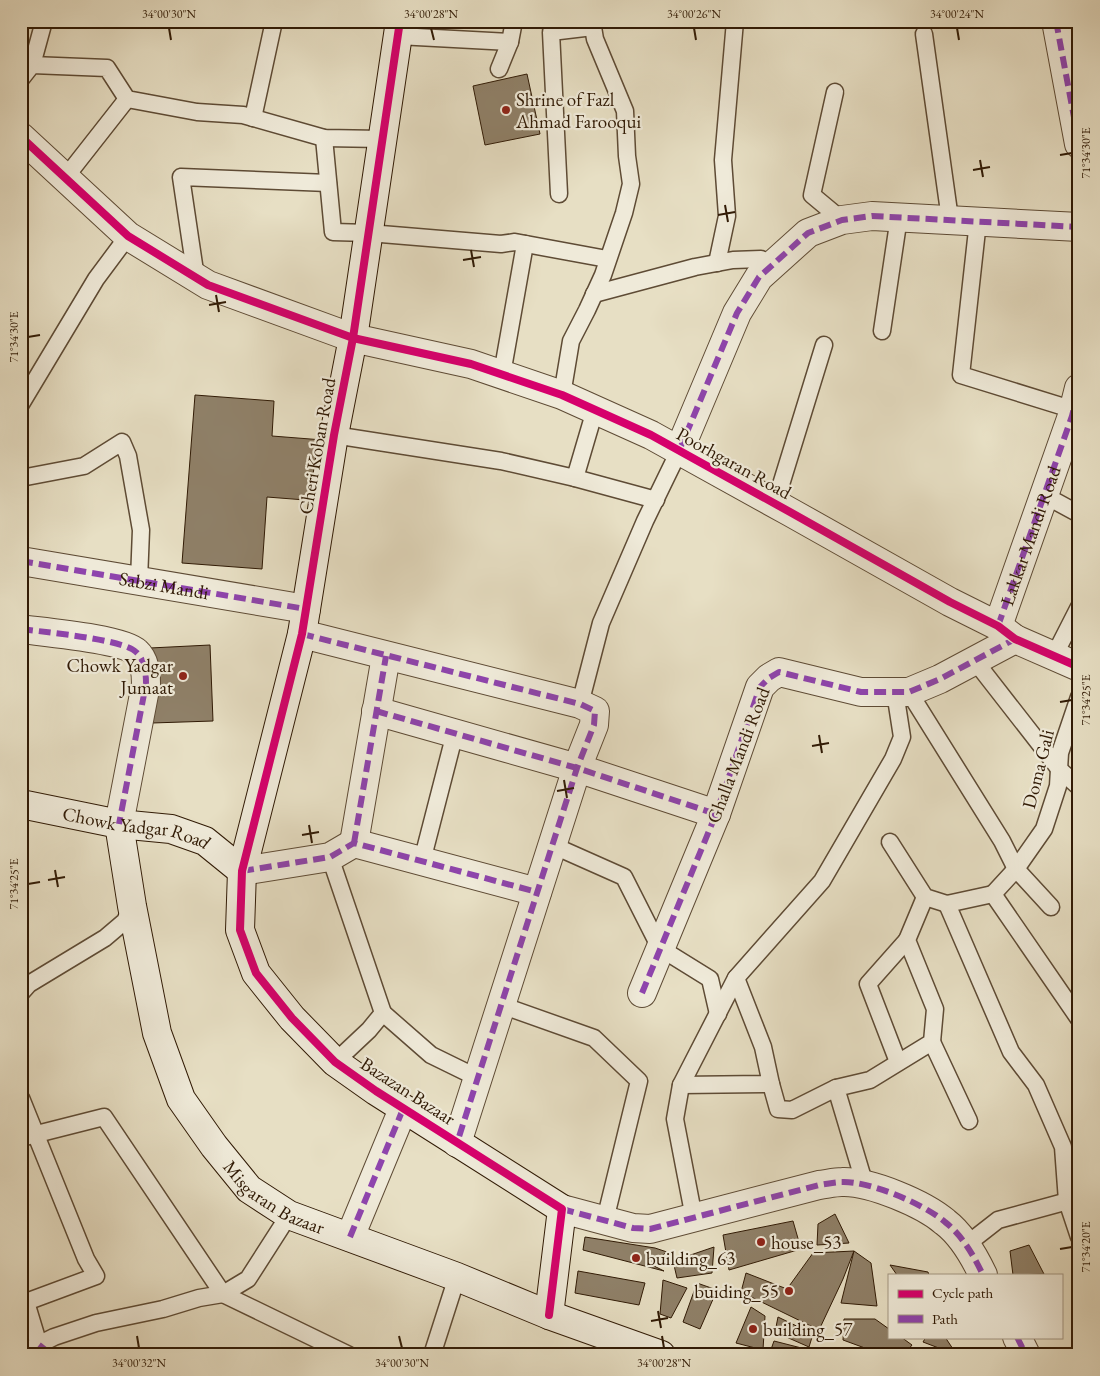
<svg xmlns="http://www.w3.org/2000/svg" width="1100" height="1376" font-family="'EB Garamond',serif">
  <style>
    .building { fill: #8f8068; stroke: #301a05 }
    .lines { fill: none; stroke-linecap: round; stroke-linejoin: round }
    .lane-casing { stroke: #5e4b35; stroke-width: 19 }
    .street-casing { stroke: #5e4b35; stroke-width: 30 }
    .secondary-casing { stroke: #301a05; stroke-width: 30 }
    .lane { stroke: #efead9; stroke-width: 16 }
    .street { stroke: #efead9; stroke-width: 28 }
    .secondary { stroke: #efead9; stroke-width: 28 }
    .quiet { stroke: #8e44ad; stroke-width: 6; stroke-dasharray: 12 6; stroke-linecap: butt }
    .cycleway-casing { stroke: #efead9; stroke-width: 11 }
    .cycleway { stroke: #d6006c; stroke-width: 8 }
    .ticks { fill: none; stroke: #301a05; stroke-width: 2 }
    .poi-dot { fill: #8f2418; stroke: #efead9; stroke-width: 2 }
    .labels { text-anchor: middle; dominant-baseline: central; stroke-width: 4.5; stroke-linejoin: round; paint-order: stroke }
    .poi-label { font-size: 19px; fill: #301a05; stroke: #efead9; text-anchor: start }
    .street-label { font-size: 19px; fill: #301a05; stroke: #efead9 }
    .neatline { fill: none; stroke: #301a05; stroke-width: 2 }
    .ticks-label { font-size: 12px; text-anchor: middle; fill: #301a05 }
  </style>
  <rect width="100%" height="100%" fill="#e7dfc4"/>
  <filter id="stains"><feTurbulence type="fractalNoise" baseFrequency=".004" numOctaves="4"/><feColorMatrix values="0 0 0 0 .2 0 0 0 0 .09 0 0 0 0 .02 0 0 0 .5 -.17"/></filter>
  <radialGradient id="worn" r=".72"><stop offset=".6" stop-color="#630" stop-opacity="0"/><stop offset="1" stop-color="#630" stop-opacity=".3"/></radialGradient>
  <g class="building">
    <polygon points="527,74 540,134 485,145 473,86"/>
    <polygon points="195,395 274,401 272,436 323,440 318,501 267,497 262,569 182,563"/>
    <polygon points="210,645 213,721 152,723 150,648"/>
    <polygon points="835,1214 849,1243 817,1245 818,1224"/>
    <polygon points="793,1221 801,1249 729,1270 723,1235"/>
    <polygon points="585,1237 655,1248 667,1252 650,1264 664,1271 583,1250"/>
    <polygon points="1029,1245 1044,1274 1013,1275 1010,1251"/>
    <polygon points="714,1247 712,1273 677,1278 673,1261"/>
    <polygon points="854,1251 843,1279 819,1330 741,1292 746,1273 787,1289 813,1253"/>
    <polygon points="854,1251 871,1263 877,1306 841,1303"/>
    <polygon points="890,1265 928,1272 929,1275 897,1275"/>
    <polygon points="578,1271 645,1283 639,1305 575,1293"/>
    <polygon points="663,1280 687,1288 671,1318 660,1314"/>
    <polygon points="697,1283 717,1290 700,1329 683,1322"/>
    <polygon points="751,1307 765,1316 763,1350 736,1343"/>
    <polygon points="778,1317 813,1334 809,1347 775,1332"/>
    <polygon points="844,1319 875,1319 889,1329 889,1337 901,1337 912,1345 904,1355 884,1355 843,1340"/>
    <polygon points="926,1337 945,1337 957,1355 923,1342"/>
    <polygon points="774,1341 825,1354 825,1355 769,1355"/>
    <polygon points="921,1349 930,1355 916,1355"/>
  </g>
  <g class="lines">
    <g class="lane-casing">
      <g id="lane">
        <polyline points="924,34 950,219"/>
        <polyline points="398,36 510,42"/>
        <polyline points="32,65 44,21"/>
        <polyline points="499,69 510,42 514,21"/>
        <polyline points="21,79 32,65 107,68 127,99 197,112 243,115 324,138 382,139"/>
        <polyline points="835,92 812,195 842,220"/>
        <polyline points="253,118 274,21"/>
        <polyline points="324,138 333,232 369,233 501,244 515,242 607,259"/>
        <polyline points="65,178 127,99"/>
        <polyline points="559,194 551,32 593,27"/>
        <polyline points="978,221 961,375 1074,410"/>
        <polyline points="717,263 727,216 723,160 735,21"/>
        <polyline points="196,278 181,177 328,183"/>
        <polyline points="594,294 695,267 733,260 761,259 772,266"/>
        <polyline points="882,331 899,217"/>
        <polyline points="502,374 525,244"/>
        <polyline points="562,395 571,341 587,310 603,275 624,213 631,184 627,156 625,111 595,39 592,21"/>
        <polyline points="21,404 96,279 128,236"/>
        <polyline points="334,435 501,461 575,478 595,410"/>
        <polyline points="21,478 84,466 122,442 128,456 141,530 139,580"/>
        <polyline points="575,478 656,500"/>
        <polyline points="1044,495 1079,514"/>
        <polyline points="775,504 824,345"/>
        <polyline points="1054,656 1079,607"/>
        <polyline points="975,661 1060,770 1079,787"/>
        <polyline points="909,692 1002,841 1016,869 1051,907"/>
        <polyline points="580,704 601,623 645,521 679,451"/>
        <polyline points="890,842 925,897 947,904 993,894"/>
        <polyline points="552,845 624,877 660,948 710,979 718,1014"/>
        <polyline points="330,857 383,1013 369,1030 335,1062"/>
        <polyline points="422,861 455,733"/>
        <polyline points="993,894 1016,869 1044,829 1058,786 1060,753 1079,697"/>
        <polyline points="993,894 1079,1019"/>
        <polyline points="947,904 1011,1052 1036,1085 1063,1147 1067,1201 1079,1237"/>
        <polyline points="21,993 29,984 105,938 125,921 132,906"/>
        <polyline points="501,1005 594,1038 639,1081 605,1220"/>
        <polyline points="383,1013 431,1055 478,1078"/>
        <polyline points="932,1042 969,1121"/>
        <polyline points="898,1062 868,984 907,940"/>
        <polyline points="771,1084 778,1109 792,1110 836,1088"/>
        <polyline points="681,1085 771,1084 763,1047 736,978"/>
        <polyline points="21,1098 86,1259 96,1276 26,1302 39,1345"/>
        <polyline points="21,1138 104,1117 223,1294 349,1355"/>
        <polyline points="865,1185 836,1088 870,1080 932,1042 935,1009 907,940 925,897"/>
        <polyline points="694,1218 675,1119 681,1085 736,978 822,881 893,759 902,737 895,692"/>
        <polyline points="966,1245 998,1220 1079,1198"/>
        <polyline points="23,1355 26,1351 54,1337 96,1323 163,1309 199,1298 223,1294 248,1279 289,1215"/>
        <polyline points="432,1355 457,1277"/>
      </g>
    </g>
    <g class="street-casing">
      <g id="street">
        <polyline points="1056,21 1079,144"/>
        <polyline points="21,137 128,236 208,285 353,338 471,364 562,395 651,435 790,512 950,602 998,626 1015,639 1079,667"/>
        <polyline points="679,451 737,313 759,277 808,233 842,220 872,216 1079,227"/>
        <polyline points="21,561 306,609"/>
        <path id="s1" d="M998,626L1072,416L1079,388"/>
        <path d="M21,629C43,632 123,639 136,652C145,660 146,673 146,684L119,824"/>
        <polyline points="302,634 580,704 595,711 594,725 577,768 457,1143"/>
        <polyline points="376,711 577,768 716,814"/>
        <polyline points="354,843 386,656"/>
        <polyline points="242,871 330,857 354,843 537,892"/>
        <polyline points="642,993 716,814 760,687 769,678 779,672 861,692 909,692 940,679 1015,639"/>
        <path d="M562,1209L633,1228L650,1229L819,1185C827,1184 835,1182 842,1182C870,1181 924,1204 945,1222C962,1235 974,1256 983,1275"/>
        <polyline points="350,1237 403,1109"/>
        <polyline points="1017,1337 1026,1355"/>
      </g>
    </g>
    <g class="secondary-casing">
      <g id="secondary">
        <polyline points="400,21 353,338 334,435 302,634 242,871 240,930 256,973 292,1018 335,1062 376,1091 562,1209 549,1315"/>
        <path id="s2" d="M21,804L119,824L171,829L205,841L242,871"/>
        <path id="s3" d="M119,824L132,906L157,1033L181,1099L214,1146L249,1189L289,1215L457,1277L549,1315L661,1355"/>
      </g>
    </g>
    <use href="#lane" class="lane"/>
    <use href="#street" class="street"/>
    <use href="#secondary" class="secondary"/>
    <g class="quiet">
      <polyline points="1056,21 1079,144"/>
      <polyline points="679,451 737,313 759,277 808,233 842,220 872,216 1079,227"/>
      <path id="s4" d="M21,561L306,609"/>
      <polyline points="998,626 1072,416 1079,388"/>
      <path d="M21,629C43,632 123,639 136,652C145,660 146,673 146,684L119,824"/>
      <polyline points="302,634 580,704 595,711 594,725 577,768 457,1143"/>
      <polyline points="376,711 577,768 716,814"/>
      <polyline points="354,843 386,656"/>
      <polyline points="242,871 330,857 354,843 537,892"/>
      <polyline points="642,993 716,814 760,687 769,678 779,672 861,692 909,692 940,679 1015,639"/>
      <path d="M562,1209L633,1228L650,1229L819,1185C827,1184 835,1182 842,1182C870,1181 924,1204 945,1222C962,1235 974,1256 983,1275"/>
      <polyline points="350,1237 403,1109"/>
      <polyline points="1017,1337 1026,1355"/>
      <polyline points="39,1345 52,1355"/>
    </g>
    <g class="cycleway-casing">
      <g id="cycleway">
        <polyline points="400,21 353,338 334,435 302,634 242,871 240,930 256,973 292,1018 335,1062 376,1091 562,1209 549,1315"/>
        <polyline points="21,137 128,236 208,285 353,338 471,364 562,395 651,435 790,512 950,602 998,626 1015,639 1079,667"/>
      </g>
    </g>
    <use href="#cycleway" class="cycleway"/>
  </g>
  <path class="ticks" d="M169,28L171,40M431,28L434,40M694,28L696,40M957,28L959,40M1060,155L1072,153M980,160L983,177M973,170L990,167M725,205L728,222M718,215L735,212M471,250L474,267M463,260L481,257M216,295L219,312M209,305L226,302M28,337L40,335M1060,702L1072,700M819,735L822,753M812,746L829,743M564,780L567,798M557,791L574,788M309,825L312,843M302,835L319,832M55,870L58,887M48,880L65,877M28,884L40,882M1060,1249L1072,1247M658,1311L661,1328M651,1321L668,1318M137,1336L139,1348M399,1336L402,1348M662,1336L664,1348"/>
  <g class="poi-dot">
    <circle cx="506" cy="110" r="5"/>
    <circle cx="183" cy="676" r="5"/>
    <circle cx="761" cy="1242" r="5"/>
    <circle cx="636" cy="1258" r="5"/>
    <circle cx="789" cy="1291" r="5"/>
    <circle cx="753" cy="1329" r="5"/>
  </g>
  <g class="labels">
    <g class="poi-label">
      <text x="516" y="99">Shrine of Fazl<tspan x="516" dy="22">Ahmad Farooqui</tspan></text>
      <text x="173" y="665" text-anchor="end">Chowk Yadgar<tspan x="173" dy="22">Jumaat</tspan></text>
      <text x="771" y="1242">house_53</text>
      <text x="646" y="1258">building_63</text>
      <text x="779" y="1291" text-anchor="end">buiding_55</text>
      <text x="763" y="1329">building_57</text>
    </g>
    <g class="street-label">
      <text transform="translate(317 446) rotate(-80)">Cheri Koban Road</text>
      <text transform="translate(734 463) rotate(29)">Poorhgaran Road</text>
      <text stroke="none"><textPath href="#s1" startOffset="96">Lakkar Mandi Road</textPath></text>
      <text stroke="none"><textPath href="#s4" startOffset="145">Sabzi Mandi</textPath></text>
      <text transform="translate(738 755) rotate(-69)">Ghalla Mandi Road</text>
      <text transform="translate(1038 769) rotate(-76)">Doma Gali</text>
      <text stroke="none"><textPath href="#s2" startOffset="118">Chowk Yadgar Road</textPath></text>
      <text transform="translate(408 1091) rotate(33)">Bazazan Bazaar</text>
      <text stroke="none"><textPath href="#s3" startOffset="421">Misgaran Bazaar</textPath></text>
    </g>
  </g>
  <rect width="1100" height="1376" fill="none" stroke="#e7dfc4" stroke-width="55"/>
  <rect x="888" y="1274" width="175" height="65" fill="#efead9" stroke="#a39784"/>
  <rect x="898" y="1290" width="25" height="8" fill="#d6006c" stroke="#a39784"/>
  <text x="932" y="1298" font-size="15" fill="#301a05">Cycle path</text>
  <rect x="898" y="1315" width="25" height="8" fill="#8e44ad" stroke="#a39784"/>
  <text x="932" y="1324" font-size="15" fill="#301a05">Path</text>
  <rect x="28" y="28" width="1044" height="1320" class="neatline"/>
  <g class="ticks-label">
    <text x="169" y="18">34°00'30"N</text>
    <text x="431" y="18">34°00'28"N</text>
    <text x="694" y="18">34°00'26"N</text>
    <text x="957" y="18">34°00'24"N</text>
    <text transform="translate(1086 153) rotate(-90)" y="4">71°34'30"E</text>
    <text transform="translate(14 337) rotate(-90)" y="4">71°34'30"E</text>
    <text transform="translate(1086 700) rotate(-90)" y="4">71°34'25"E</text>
    <text transform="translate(14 884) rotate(-90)" y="4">71°34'25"E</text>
    <text transform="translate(1086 1247) rotate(-90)" y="4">71°34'20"E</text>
    <text x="139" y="1367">34°00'32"N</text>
    <text x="402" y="1367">34°00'30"N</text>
    <text x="664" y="1367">34°00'28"N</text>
  </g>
  <rect width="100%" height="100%" filter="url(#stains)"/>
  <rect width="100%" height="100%" fill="url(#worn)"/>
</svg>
